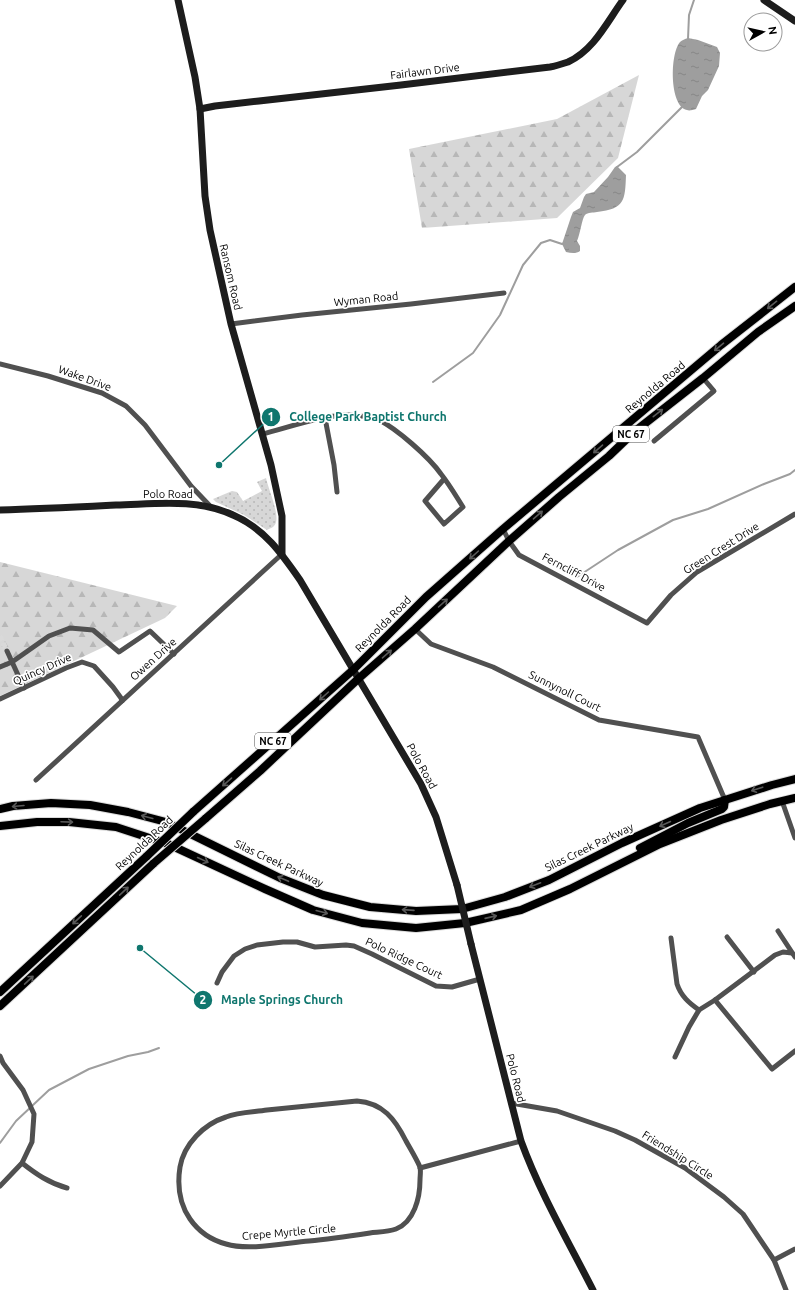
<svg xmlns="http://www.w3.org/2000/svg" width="795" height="1290" font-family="Ubuntu,sans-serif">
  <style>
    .grass { fill: url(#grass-dots) }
    .forest { fill: url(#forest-firs) }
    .water { fill: url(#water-ripples) }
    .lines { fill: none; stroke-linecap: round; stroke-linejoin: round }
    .stream { stroke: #9e9e9e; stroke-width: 2 }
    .street-tunnel { stroke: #d9d9d9; stroke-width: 5; stroke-dasharray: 5 2.5; stroke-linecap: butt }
    .primary-casing { stroke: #dbdbdb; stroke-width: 10 }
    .street { stroke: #505050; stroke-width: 5 }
    .secondary { stroke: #1d1d1d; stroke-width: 7 }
    .primary { stroke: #000; stroke-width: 8 }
    .primary-bridge-casing { stroke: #dbdbdb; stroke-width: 10; stroke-linecap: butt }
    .secondary-bridge { stroke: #1d1d1d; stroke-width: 7 }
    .primary-bridge { stroke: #000; stroke-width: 8 }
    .oneway { stroke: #595959 }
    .labels { text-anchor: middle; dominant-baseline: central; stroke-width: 3.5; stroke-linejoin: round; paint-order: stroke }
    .shield { fill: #fff; stroke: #4c4c4c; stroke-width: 1 }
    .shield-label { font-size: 10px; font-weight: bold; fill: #000 }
    .street-label { font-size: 11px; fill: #000; stroke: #fff }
    .leader { fill: none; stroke: #0f766e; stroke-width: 1.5 }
    .callout-dot { fill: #0f766e; stroke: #fff; stroke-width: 1.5 }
    .mark-label { font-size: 12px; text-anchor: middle; font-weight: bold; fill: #fff }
    .callout-label { font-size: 12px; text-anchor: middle; font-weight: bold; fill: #0f766e; stroke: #fff; stroke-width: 3.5; stroke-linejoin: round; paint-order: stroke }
  </style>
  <defs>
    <pattern id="grass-dots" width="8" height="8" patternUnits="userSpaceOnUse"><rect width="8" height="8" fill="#d7d7d7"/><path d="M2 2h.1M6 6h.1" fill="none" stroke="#b7b7b7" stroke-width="1.8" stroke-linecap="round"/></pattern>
    <pattern id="forest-firs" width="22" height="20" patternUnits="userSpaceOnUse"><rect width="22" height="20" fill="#d7d7d7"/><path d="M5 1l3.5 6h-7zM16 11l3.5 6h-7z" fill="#b7b7b7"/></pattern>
    <pattern id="water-ripples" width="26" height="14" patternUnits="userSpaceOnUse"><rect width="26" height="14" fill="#9e9e9e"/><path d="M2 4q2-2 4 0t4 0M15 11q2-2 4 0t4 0" fill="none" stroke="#868686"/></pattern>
  </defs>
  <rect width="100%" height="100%" fill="#fff"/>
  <path class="grass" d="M266,478C268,488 279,513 276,522C275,527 271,528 267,530L244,515L216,502L213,499L232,491L237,492L243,501L262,491L257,482Z"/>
  <g class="forest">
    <polygon points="639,75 618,158 557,218 422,228 409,149 557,119"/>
    <polygon points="0,562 177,606 165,618 0,696"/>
  </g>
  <g class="water">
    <path d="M688,38L698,40L717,47L720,53L719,66L708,90L702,96L696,109C693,110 689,111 687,110C669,106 670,53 680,42C682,40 685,39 688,38Z"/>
    <path d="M617,166L626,175C625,200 625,209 597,212C593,213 588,212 585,215C582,218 580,235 577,241L580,246V251C576,254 571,253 566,252L562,244L571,217L573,212L580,208L584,197L586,194L594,192L608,177L615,167Z"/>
  </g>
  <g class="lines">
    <g class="stream">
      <polyline points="688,39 689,15 694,0"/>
      <polyline points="617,167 637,152 682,107"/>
      <polyline points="433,382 473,353 500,315 523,265 541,243 550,240 562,244 565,243"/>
      <polyline points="577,577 618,550 673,520 708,509 764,484 790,474 795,470"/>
      <polyline points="0,1143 16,1121 49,1090 89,1069 128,1056 148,1052 159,1048"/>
    </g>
    <polyline class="street-tunnel" points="0,636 7,651"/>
    <g class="primary-casing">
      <g id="primary">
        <polyline points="0,809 13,806 51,803 90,805 128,812 166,822 280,878 323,895 370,907 416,911 462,909 505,897 549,880 622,843 700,808 772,785 795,779"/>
        <polyline points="193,812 353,670 426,597 503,529 721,345 795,287"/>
        <polyline points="205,819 260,771 358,679 415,629 509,541 559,497 609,456 634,432 703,378 758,332 795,306"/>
        <polyline points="0,826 37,822 69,822 116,827 168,844 265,889 313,910 362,923 416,928 465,923 521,910 570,889 660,844 721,820 770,804 795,798"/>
        <polyline points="640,848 688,823 722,809 724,807 725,800"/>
        <polyline points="0,992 147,856"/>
        <polyline points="0,1006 154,863"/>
      </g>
    </g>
    <g class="street">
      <polyline points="231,324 302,315 411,304 504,293"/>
      <polyline points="0,364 48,376 102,393 126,406 145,425 191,486 211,507"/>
      <polyline points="325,418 334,465 337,492"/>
      <path d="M262,434C291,427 332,411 361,416C366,416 374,418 379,420C397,429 429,457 441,474C449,484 456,496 463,507L444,524L425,501L444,479"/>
      <polyline points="654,441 714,391 703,378"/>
      <polyline points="503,529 509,541 519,555 647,623 671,595 697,572 795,514"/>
      <polyline points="415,629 431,644 493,667 599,720 698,737 725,800"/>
      <polyline points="7,651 24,688"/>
      <polyline points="0,667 12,662 49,636 70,628 93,630 119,652 150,631 174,654"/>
      <polyline points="0,699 66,668 82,662 94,666 113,687 121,698 122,701"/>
      <polyline points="36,780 282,554"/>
      <polyline points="782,801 795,838"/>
      <polyline points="778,931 795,957"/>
      <polyline points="727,937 754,972"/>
      <path d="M671,938L677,984C681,996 689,1003 699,1010"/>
      <polyline points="217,983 222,972 234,956 245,949 257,945 283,942 297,942 315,947 346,945 354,946 372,954 436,986 452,987 480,979"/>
      <polyline points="715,1000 772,1069 795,1051"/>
      <polyline points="0,1056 3,1063 23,1090 34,1114 32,1142 22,1163 0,1186"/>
      <polyline points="675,1057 689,1027 699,1010 715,1000 775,955 783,952 792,953"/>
      <path d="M357,1101C383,1103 395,1119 406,1141C411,1150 416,1158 420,1167C421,1171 420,1176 420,1180C420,1198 414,1222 396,1229C388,1232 378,1232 370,1233C350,1236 330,1239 309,1241C285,1243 249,1251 226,1244C211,1240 199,1232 190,1219C179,1203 177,1186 180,1167C184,1144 204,1124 226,1117C238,1112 254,1112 267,1110C297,1107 327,1104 357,1101Z"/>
      <polyline points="511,1103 557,1111 615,1131 635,1140 685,1168 724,1197 743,1214 774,1260 786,1290"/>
      <path d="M22,1163C36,1174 49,1183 67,1188"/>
      <polyline points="420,1168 521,1141"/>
      <polyline points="774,1260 795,1249"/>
    </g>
    <g class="secondary">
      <polyline points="178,0 195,77 200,109 205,196 210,230 231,324 271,465 282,516 282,554"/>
      <polyline points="764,0 795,21"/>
      <path d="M200,109L215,106L259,101L401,85L550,67C556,66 562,64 568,62C594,50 607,22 623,0"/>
      <path d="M0,510C39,509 77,507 116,505C156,504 196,498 233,515C264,528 282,554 300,580L421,784L436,817L457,885"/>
      <path d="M471,944L521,1141C540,1193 568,1241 593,1290"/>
    </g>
    <use href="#primary" class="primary"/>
    <g class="primary-bridge-casing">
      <g id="primary-bridge">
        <polyline points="147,856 193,812"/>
        <polyline points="154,863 205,819"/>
      </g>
    </g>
    <polyline class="secondary-bridge" points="457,885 471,944"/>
    <use href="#primary-bridge" class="primary-bridge"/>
  </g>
  <defs><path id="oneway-shaft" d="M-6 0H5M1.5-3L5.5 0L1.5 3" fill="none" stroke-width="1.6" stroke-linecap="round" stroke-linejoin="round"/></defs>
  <g class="oneway">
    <use href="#oneway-shaft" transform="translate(772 305) rotate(141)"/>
    <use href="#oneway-shaft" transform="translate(719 347) rotate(140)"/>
    <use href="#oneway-shaft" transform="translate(658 413) rotate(-38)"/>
    <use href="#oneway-shaft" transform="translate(598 449) rotate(139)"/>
    <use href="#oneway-shaft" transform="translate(538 515) rotate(-41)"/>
    <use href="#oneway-shaft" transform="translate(474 555) rotate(138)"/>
    <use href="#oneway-shaft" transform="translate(443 603) rotate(-42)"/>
    <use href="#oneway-shaft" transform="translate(387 654) rotate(-41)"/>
    <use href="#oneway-shaft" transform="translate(324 696) rotate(138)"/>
    <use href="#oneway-shaft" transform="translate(227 782) rotate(139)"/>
    <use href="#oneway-shaft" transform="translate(757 789) rotate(162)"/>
    <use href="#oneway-shaft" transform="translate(18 806) rotate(175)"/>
    <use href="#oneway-shaft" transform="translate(147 817) rotate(-165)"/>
    <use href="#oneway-shaft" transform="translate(67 822) rotate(2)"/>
    <use href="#oneway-shaft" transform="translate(665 824) rotate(156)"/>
    <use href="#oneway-shaft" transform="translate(203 860) rotate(25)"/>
    <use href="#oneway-shaft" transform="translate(283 879) rotate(-157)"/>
    <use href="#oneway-shaft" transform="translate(535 885) rotate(159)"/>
    <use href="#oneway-shaft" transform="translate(124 891) rotate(-43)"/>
    <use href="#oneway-shaft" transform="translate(408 910) rotate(-176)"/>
    <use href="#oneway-shaft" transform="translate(322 912) rotate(15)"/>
    <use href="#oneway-shaft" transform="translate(491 917) rotate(-13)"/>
    <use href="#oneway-shaft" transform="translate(77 920) rotate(137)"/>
    <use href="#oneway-shaft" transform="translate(29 980) rotate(-43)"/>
  </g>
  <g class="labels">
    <g class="shield">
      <rect x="613" y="426" width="36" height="16" rx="3"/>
      <rect x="255" y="733" width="36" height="16" rx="3"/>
    </g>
    <g class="shield-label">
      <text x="631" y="434">NC 67</text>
      <text x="273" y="741">NC 67</text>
    </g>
    <g class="street-label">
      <text transform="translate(425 71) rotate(-7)">Fairlawn Drive</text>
      <text transform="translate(231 277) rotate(77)">Ransom Road</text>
      <text transform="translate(366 299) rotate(-6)">Wyman Road</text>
      <text transform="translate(85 378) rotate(20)">Wake Drive</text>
      <text transform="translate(655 387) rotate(-40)">Reynolda Road</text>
      <text x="168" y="494">Polo Road</text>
      <text transform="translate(721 548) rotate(-32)">Green Crest Drive</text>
      <text transform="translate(574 572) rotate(28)">Ferncliff Drive</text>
      <text transform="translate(383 624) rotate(-45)">Reynolda Road</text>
      <text transform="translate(153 659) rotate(-42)">Owen Drive</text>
      <text transform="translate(42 669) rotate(-24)">Quincy Drive</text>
      <text transform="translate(565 691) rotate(26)">Sunnynoll Court</text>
      <text transform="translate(422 766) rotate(61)">Polo Road</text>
      <text transform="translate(144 843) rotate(-43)">Reynolda Road</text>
      <text transform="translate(589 847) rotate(-26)">Silas Creek Parkway</text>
      <text transform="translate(279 863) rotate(25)">Silas Creek Parkway</text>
      <text transform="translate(404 958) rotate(25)">Polo Ridge Court</text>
      <text transform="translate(516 1078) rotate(76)">Polo Road</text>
      <text transform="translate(678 1155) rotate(32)">Friendship Circle</text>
      <text transform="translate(289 1232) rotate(-5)">Crepe Myrtle Circle</text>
    </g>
  </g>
  <path class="leader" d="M219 465L271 417M140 948L203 1000"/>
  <g class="callout-dot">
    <circle cx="219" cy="465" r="4"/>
    <circle cx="140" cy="948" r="4"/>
    <circle cx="271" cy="417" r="10"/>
    <circle cx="203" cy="1000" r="10"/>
  </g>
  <g class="mark-label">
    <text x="271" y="421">1</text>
    <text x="203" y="1004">2</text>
  </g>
  <g class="callout-label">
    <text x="368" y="421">College Park Baptist Church</text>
    <text x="282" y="1004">Maple Springs Church</text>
  </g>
  <g transform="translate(763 32) rotate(82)"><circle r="19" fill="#ffffff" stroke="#999999"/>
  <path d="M0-3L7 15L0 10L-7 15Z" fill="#000000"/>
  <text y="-6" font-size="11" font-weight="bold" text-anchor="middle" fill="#000000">N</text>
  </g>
</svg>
